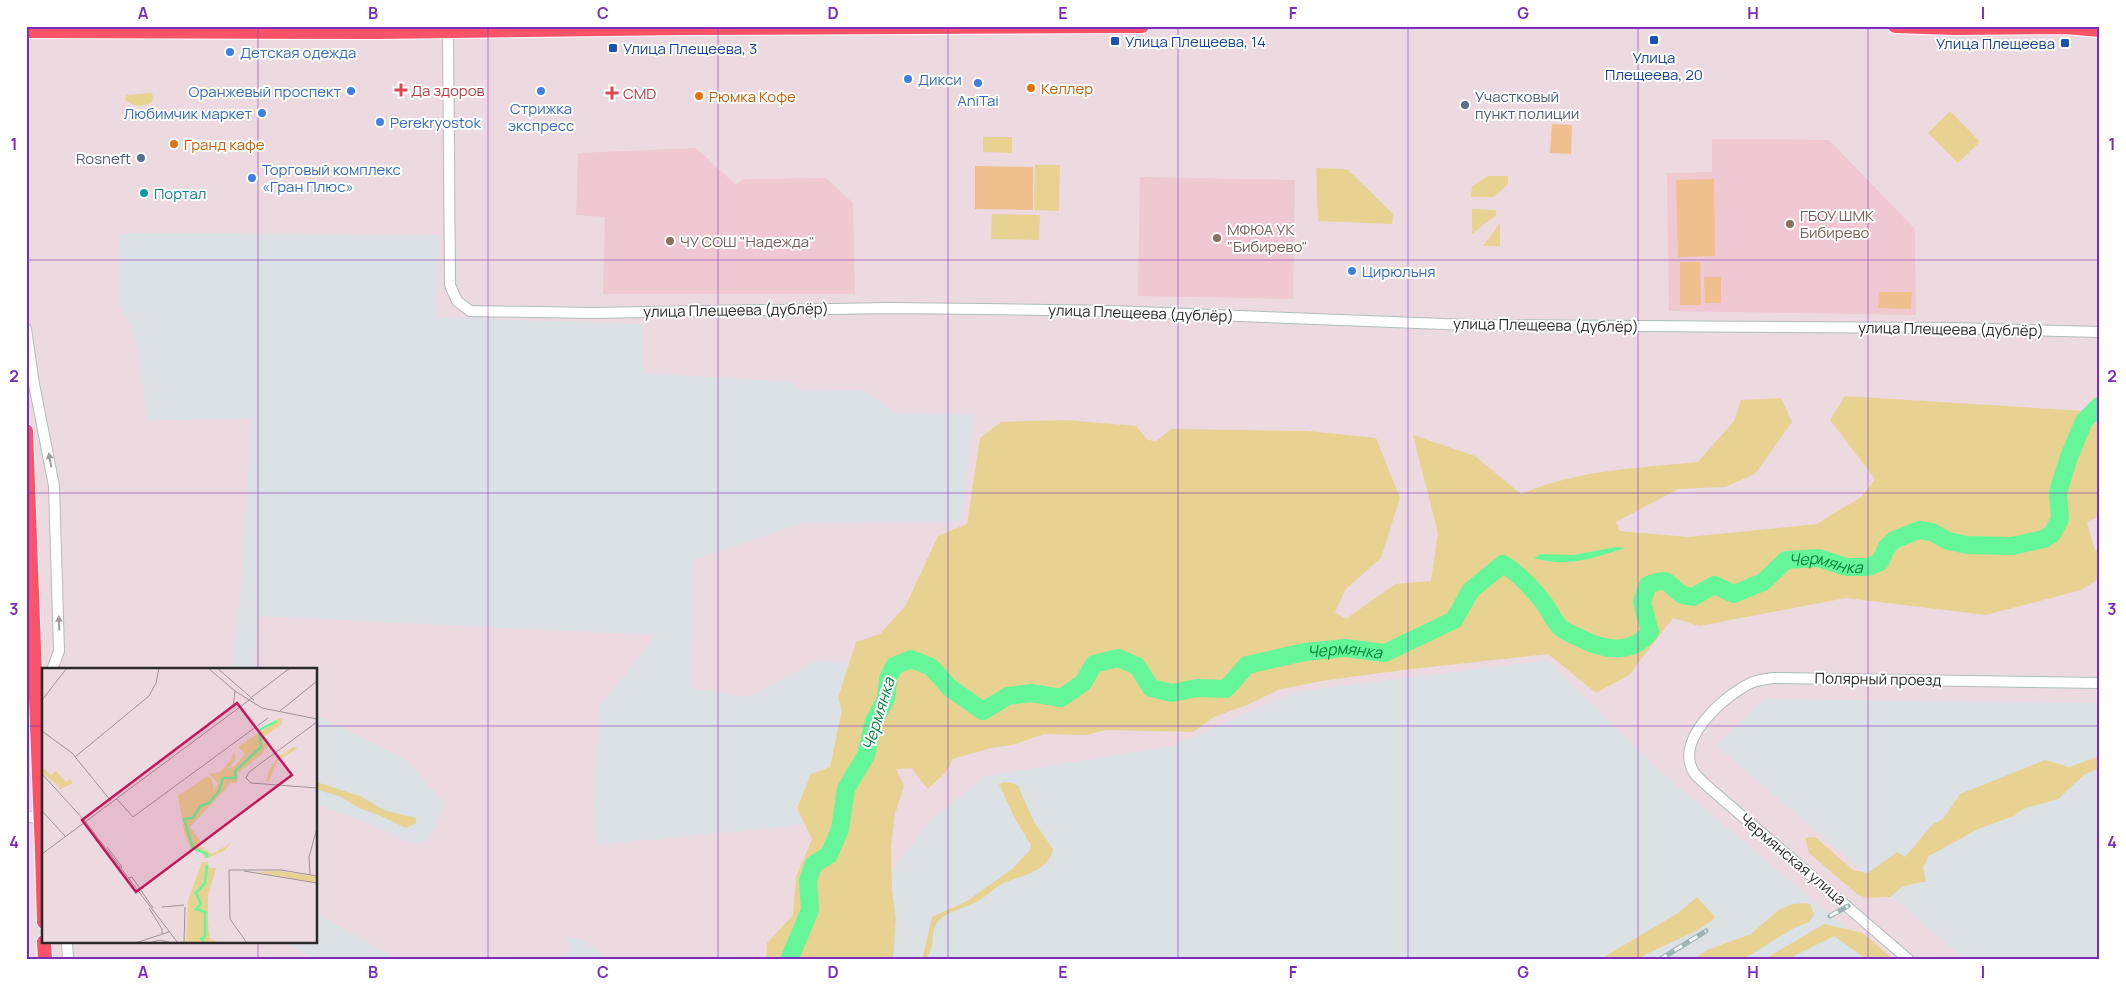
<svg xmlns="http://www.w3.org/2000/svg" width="2126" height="986" font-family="Manrope,sans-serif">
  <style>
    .industrial { fill: #dbe1e4 }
    .education { fill: #efc8d1 }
    .green { fill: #e7d292 }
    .pitch { fill: #efc08d }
    .water { fill: #65f699 }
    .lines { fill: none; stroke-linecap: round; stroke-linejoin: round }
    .river { stroke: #65f699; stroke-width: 18 }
    .minor-casing { stroke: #aebebc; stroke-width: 12 }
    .major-casing { stroke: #fff; stroke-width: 16 }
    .minor { stroke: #fff; stroke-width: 10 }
    .major { stroke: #f95269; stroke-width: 14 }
    .rail-casing { stroke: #9cb5b4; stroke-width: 5 }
    .rail { stroke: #fff; stroke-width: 3; stroke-dasharray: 9; stroke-linecap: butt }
    .major-bridge-casing { stroke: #fff; stroke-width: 16; stroke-linecap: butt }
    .major-bridge { stroke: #f95269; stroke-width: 14 }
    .oneway { fill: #9f9f9f }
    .grid { fill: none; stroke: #7b2cbf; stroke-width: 1; stroke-opacity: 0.55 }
    .transit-dot { fill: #1a4fb4; stroke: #fff; stroke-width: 2 }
    .shop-dot { fill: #3f7fe0; stroke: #fff; stroke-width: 2 }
    .food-dot { fill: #e8710a; stroke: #fff; stroke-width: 2 }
    .health-dot { fill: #e0444e; stroke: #fff; stroke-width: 2 }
    .service-dot { fill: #5c6f8a; stroke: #fff; stroke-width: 2 }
    .culture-dot { fill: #0f9aa8; stroke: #fff; stroke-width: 2 }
    .education-dot { fill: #8d6e63; stroke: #fff; stroke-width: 2 }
    .labels { text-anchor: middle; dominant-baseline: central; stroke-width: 4; stroke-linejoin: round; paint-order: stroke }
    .transit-label { font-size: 15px; fill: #164399; stroke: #fff; text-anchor: start }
    .shop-label { font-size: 15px; fill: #366cbe; stroke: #fff; text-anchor: start }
    .food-label { font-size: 15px; fill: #c56008; stroke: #fff; text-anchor: start }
    .health-label { font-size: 15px; fill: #be3a42; stroke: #fff; text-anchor: start }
    .service-label { font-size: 15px; fill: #4e5e75; stroke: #fff; text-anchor: start }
    .culture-label { font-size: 15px; fill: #0d838f; stroke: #fff; text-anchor: start }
    .education-label { font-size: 15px; fill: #785e54; stroke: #fff; text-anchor: start }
    .street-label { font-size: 15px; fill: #292929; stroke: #fff }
    .water-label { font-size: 16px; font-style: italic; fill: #07843e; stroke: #fff }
    .inset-river { fill: none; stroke: #65f699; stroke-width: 2.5 }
    .inset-road { fill: none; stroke: #9e9397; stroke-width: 1 }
    .view { fill: #c2185b; fill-opacity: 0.15; stroke: #c2185b; stroke-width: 2.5 }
    .inset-edge { fill: none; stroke: #292929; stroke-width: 2.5 }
    .neatline { fill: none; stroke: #7b2cbf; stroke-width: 2 }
    .grid-label { font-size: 16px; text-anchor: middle; font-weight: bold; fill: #7b2cbf }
  </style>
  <rect width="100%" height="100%" fill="#ecdae0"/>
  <g class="industrial">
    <polygon points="120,233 439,235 436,294 438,317 642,324 642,373 796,382 798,390 862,390 898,413 974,414 961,522 802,523 694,560 692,688 748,697 817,661 854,663 821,823 597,845 594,803 600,706 656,635 258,616 254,670 232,670 240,598 252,419 147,420 139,352 127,316 118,303"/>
    <polygon points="1548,660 1660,771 1884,960 854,960 882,885 926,825 985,776 1173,746 1294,692"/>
    <polygon points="1764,699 2100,703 2100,960 1966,960 1716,745"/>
    <polygon points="316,715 407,760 445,804 428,842 410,843 368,823 316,804"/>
    <polygon points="316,913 398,960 315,960 285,942 316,942"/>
    <polygon points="566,936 581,939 610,960 562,960 570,949"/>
  </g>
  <g class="education">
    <polygon points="1712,139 1829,140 1915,229 1916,315 1669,311 1667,173 1712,172"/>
    <polygon points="696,148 736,185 743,179 826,178 853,203 855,294 603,294 605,217 576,215 578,153"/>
    <polygon points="1140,177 1295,180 1293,299 1138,296"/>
  </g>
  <g class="green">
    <path d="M151,93L154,97L151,103C141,107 131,107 124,98L127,95Z"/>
    <polygon points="1950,111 1980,142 1958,163 1928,133"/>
    <polygon points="983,137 1012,137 1012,153 983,152"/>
    <polygon points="1035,165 1060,165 1059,211 1034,210"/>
    <polygon points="1316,168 1347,169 1393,214 1392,224 1318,221"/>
    <polygon points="1488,176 1508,176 1508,184 1494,197 1471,197 1472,186"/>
    <polygon points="1472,209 1496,210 1496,215 1472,234"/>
    <polygon points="992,214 1040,215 1039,240 991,239"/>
    <polygon points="1500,223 1500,246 1483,246"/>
    <path d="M1845,396L2100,412V516L2087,522L2094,548L2100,554V578L2081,590L1986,615L1846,598L1699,626L1673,618L1629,675L1596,693L1548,654L1403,670L1328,680L1280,689L1247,705L1214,717L1193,732L1106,730L1086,735L1044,734L1012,745L991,748L953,759L946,772L928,789L911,768L896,769L904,786L895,814L891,846L892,890L896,919L893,959L766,960L767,943L793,915L796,877L812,839L797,808L811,774L830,767L842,710L838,698L856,642L880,634L906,605L938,536L967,524L980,438L1001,422L1066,420L1136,426L1148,440L1156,441L1171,429L1308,431L1376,438L1400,498L1381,558L1346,589L1335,612L1346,619L1395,584L1431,581L1438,533L1413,435L1475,456L1521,494C1576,470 1638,468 1698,462L1734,421L1741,400L1781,398L1792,422L1755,474L1725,487L1678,489L1616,522L1620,531L1688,537L1817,524L1861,497L1875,479L1830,420Z"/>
    <polygon points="2100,756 2100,768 2085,774 2058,799 2023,809 2014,816 1978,829 1929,856 1923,867 1926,882 1921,882 1902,887 1890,897 1866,898 1857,894 1809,853 1805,838 1815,837 1853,870 1868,873 1897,852 1905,857 1933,824 1943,819 1960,794 2045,760 2069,767"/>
    <polygon points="316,782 360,796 386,811 416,818 416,823 406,828 379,815 359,808 341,797 316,789"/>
    <path d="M1003,782L1013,783L1018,786L1034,822L1053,849C1050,871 1020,876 1004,883C995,887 987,896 978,901C967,908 945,911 937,923C932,929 933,938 932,945C931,950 928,955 926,960H922L932,917L967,901L1012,869L1030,850L1031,845L1015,819L999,784Z"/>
    <polygon points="1697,897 1715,917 1712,921 1694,932 1646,954 1638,960 1599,960 1678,913"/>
    <polygon points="1805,903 1810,904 1814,914 1809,922 1794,928 1742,960 1693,960 1707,950 1751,934 1779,910 1793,904"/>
    <polygon points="1824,924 1863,933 1894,960 1868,960 1834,936 1786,960 1763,960"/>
  </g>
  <g class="pitch">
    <polygon points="1552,124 1572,125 1571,154 1550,153"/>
    <polygon points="975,166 1033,167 1033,210 975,209"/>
    <polygon points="1714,179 1715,256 1678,257 1676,180"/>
    <polygon points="1680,262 1700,262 1701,305 1680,305"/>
    <polygon points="1704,277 1721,277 1721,303 1705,303"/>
    <polygon points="1879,292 1912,292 1911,309 1878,308"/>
  </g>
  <path class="water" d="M1616,547L1625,548C1592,558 1569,568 1534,558L1541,554L1574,555Z"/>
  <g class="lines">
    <path class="river" id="s1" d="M789,960L810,910L808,880L814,864L829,855L840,829L846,789L866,755L874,721L886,699L888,679L894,666L911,659L931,667L950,688L983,711L1008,696L1031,693L1061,698L1083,683L1094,664L1118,658L1137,666L1151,688L1172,693L1197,688L1226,689L1247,665L1305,652L1345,648L1385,653L1454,620L1471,590L1503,564C1519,573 1532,588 1544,603C1550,611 1554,622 1561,628C1565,632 1573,635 1578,637C1602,650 1631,656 1650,632L1642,602L1648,585C1671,576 1665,583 1681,594C1684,596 1689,596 1693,597L1714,585L1734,594L1763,582L1786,560L1819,558L1846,567H1868L1880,562L1887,547L1894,540L1919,530L1932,532L1948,541L1967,545L2012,546L2044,539L2052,534L2060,519L2058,492L2069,457L2084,421L2100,405"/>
    <g class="minor-casing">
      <g id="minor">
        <polyline points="448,31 450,285 457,301 470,311 592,313 888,308 984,309 1111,311 1469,325 1954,328 2100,332"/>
        <polyline points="26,329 34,384 54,486 59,651 52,670"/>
        <polyline points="26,679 38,679 44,677"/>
        <polyline points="26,816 44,820"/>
        <polyline points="67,942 68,960"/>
        <path d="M1909,960L1713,791C1707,785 1697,778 1693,771C1675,738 1726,694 1753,682C1759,680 1766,679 1773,678L2100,683"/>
      </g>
    </g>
    <g class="major-casing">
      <g id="major">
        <polyline points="1895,26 1954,28 2065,27 2100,30"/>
        <polyline points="26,31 377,32 686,28 1142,26"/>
        <polyline points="26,431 34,648"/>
        <polyline points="42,853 44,922"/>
        <polyline points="44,942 45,960"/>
      </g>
    </g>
    <use href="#minor" class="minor"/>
    <use href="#major" class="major"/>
    <g class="rail-casing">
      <g id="rail">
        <polyline points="1830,916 1848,906"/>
        <polyline points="1659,960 1706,931"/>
      </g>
    </g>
    <use href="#rail" class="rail"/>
    <g class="major-bridge-casing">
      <polyline id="major-bridge" points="34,648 42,853"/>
    </g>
    <use href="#major-bridge" class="major-bridge"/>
  </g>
  <defs><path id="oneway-solid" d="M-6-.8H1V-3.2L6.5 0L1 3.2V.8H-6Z" transform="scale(1.25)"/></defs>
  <g class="oneway">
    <use href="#oneway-solid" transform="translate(50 460) rotate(-100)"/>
    <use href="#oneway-solid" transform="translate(59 623) rotate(-92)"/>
  </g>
  <path class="grid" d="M258,26V670M488,26V960M718,26V960M948,26V960M1178,26V960M1408,26V960M1638,26V960M1868,26V960M26,260H2100M26,493H2100M26,726H44M316,726H2100M258,942V960"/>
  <g class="transit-dot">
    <rect x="1649" y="35" width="10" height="10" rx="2.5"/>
    <rect x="1110" y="36" width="10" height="10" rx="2.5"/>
    <rect x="2060" y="38" width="10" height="10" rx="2.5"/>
    <rect x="608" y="43" width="10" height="10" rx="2.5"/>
  </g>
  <g class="shop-dot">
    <circle cx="230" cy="52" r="5"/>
    <circle cx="908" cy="79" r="5"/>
    <circle cx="978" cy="83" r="5"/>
    <circle cx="351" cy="91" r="5"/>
    <circle cx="541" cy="91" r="5"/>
    <circle cx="262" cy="113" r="5"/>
    <circle cx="380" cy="122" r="5"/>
    <circle cx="252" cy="178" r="5"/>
    <circle cx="1352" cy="271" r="5"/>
  </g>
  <g class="food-dot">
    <circle cx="1031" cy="88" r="5"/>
    <circle cx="699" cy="96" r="5"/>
    <circle cx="174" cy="144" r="5"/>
  </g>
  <g class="health-dot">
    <path d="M398.5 82.5h5v5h5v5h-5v5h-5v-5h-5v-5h5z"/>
    <path d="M609.5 85.5h5v5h5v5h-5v5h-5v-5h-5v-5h5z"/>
  </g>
  <g class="service-dot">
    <circle cx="1465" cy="105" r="5"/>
    <circle cx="141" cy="158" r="5"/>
  </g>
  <circle class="culture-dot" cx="144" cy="193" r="5"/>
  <g class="education-dot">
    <circle cx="1790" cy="224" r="5"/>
    <circle cx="1217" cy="238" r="5"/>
    <circle cx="670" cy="241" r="5"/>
  </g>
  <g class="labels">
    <g class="transit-label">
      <text x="1125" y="41">Улица Плещеева, 14</text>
      <text x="2055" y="43" text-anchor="end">Улица Плещеева</text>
      <text x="623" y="48">Улица Плещеева, 3</text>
      <text x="1654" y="57" text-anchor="middle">Улица<tspan x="1654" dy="17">Плещеева, 20</tspan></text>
    </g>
    <g class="shop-label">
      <text x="240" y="52">Детская одежда</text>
      <text x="918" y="79">Дикси</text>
      <text x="341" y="91" text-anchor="end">Оранжевый проспект</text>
      <text x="978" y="100" text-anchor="middle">AniTai</text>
      <text x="541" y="108" text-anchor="middle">Стрижка<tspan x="541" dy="17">экспресс</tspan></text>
      <text x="252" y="113" text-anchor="end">Любимчик маркет</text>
      <text x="390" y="122">Perekryostok</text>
      <text x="262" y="169">Торговый комплекс<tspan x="262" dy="17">«Гран Плюс»</tspan></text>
      <text x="1362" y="271">Цирюльня</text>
    </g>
    <g class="food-label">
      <text x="1041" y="88">Келлер</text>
      <text x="709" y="96">Рюмка Кофе</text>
      <text x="184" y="144">Гранд кафе</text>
    </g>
    <g class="health-label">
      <text x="411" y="90">Да здоров</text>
      <text x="623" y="93">CMD</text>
    </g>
    <g class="service-label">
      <text x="1475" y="96">Участковый<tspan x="1475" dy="17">пункт полиции</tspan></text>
      <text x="131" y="158" text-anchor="end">Rosneft</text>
    </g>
    <g class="culture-label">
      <text x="154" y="193">Портал</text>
    </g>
    <g class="education-label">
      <text x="1800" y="215">ГБОУ ШМК<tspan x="1800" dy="17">Бибирево</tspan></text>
      <text x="1227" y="229">МФЮА УК<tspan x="1227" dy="17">"Бибирево"</tspan></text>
      <text x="680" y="241">ЧУ СОШ "Надежда"</text>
    </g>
    <g class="street-label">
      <text transform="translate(736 310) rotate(-1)">улица Плещеева (дублёр)</text>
      <text transform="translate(1141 313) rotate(2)">улица Плещеева (дублёр)</text>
      <text transform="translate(1546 325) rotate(1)">улица Плещеева (дублёр)</text>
      <text transform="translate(1951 329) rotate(1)">улица Плещеева (дублёр)</text>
      <text transform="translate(1878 679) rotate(1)">Полярный проезд</text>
      <text transform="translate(1793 859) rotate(40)">Чермянская улица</text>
    </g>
    <g class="water-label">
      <text stroke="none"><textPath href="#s1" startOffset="1468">Чермянка</textPath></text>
      <text stroke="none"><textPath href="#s1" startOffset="840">Чермянка</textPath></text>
      <text transform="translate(878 714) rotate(-73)">Чермянка</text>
    </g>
  </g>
  <g transform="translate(42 668)">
    <rect width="275" height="275" fill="#ecdae0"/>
    <path d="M240,49V56L223,68L221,75L226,77L219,87L196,105L195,115H189L148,159L158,173L156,177L170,186L190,174L182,183L163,191L160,185L149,181L143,167L136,128L165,108L170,111L172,123L176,115L167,106L178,104L189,92L192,83L194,90L187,101L193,98L203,86L196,79ZM252,79L256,80L236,92L227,113L218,114L224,113L227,102L237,88ZM0,99L9,107L14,103L24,114L28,111L31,115L17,122L18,119L0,105ZM160,194H166L167,200H174L166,228V256L168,270L177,275H144L146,232ZM239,203L275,209V215L215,204Z" fill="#e7d292"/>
    <path class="inset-river" d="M165,190V186L151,180L142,151L151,150L158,138L167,135L177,123L181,110H194L193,103L219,79L217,62L235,53M162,275L159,271L163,269V244L154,241L159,236L154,225L163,215L165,197"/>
    <path class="inset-road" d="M166,0L193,23L220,40L275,51M175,0L212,32M210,29L248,0M0,32L25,0M191,40L193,23M238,43L275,13M275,54L207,104L204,110L209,115L275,120M0,63L30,85L69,133M33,89L107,28L114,15L117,0M0,106L43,153M74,130L91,149L226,50M0,143L23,168M43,153L136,275M64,183L76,200L80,199L65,179M0,186L210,30M202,203L275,215M268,207L267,189L275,160M86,210L90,209L111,240M120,239L142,237M107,240L120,261V266M93,275L127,264M107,275L118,272L130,275M142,275L143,239M205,275L188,251L187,202H239L275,208"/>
    <path class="view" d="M195,35L250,107L94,224L40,152Z"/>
    <rect width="275" height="275" class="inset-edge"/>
  </g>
  <rect width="2126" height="986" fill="none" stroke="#ffffff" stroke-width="55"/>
  <rect x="28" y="28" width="2070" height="930" class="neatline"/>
  <g class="grid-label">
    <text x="143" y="19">A</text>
    <text x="373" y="19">B</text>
    <text x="603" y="19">C</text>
    <text x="833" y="19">D</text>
    <text x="1063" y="19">E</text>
    <text x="1293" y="19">F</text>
    <text x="1523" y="19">G</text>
    <text x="1753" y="19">H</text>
    <text x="1983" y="19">I</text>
    <text x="14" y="150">1</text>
    <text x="2112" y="150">1</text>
    <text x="14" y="382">2</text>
    <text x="2112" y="382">2</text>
    <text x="14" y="615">3</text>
    <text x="2112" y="615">3</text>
    <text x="14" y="848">4</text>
    <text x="2112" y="848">4</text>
    <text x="143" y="978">A</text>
    <text x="373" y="978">B</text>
    <text x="603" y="978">C</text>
    <text x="833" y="978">D</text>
    <text x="1063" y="978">E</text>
    <text x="1293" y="978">F</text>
    <text x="1523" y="978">G</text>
    <text x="1753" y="978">H</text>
    <text x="1983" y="978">I</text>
  </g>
</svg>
